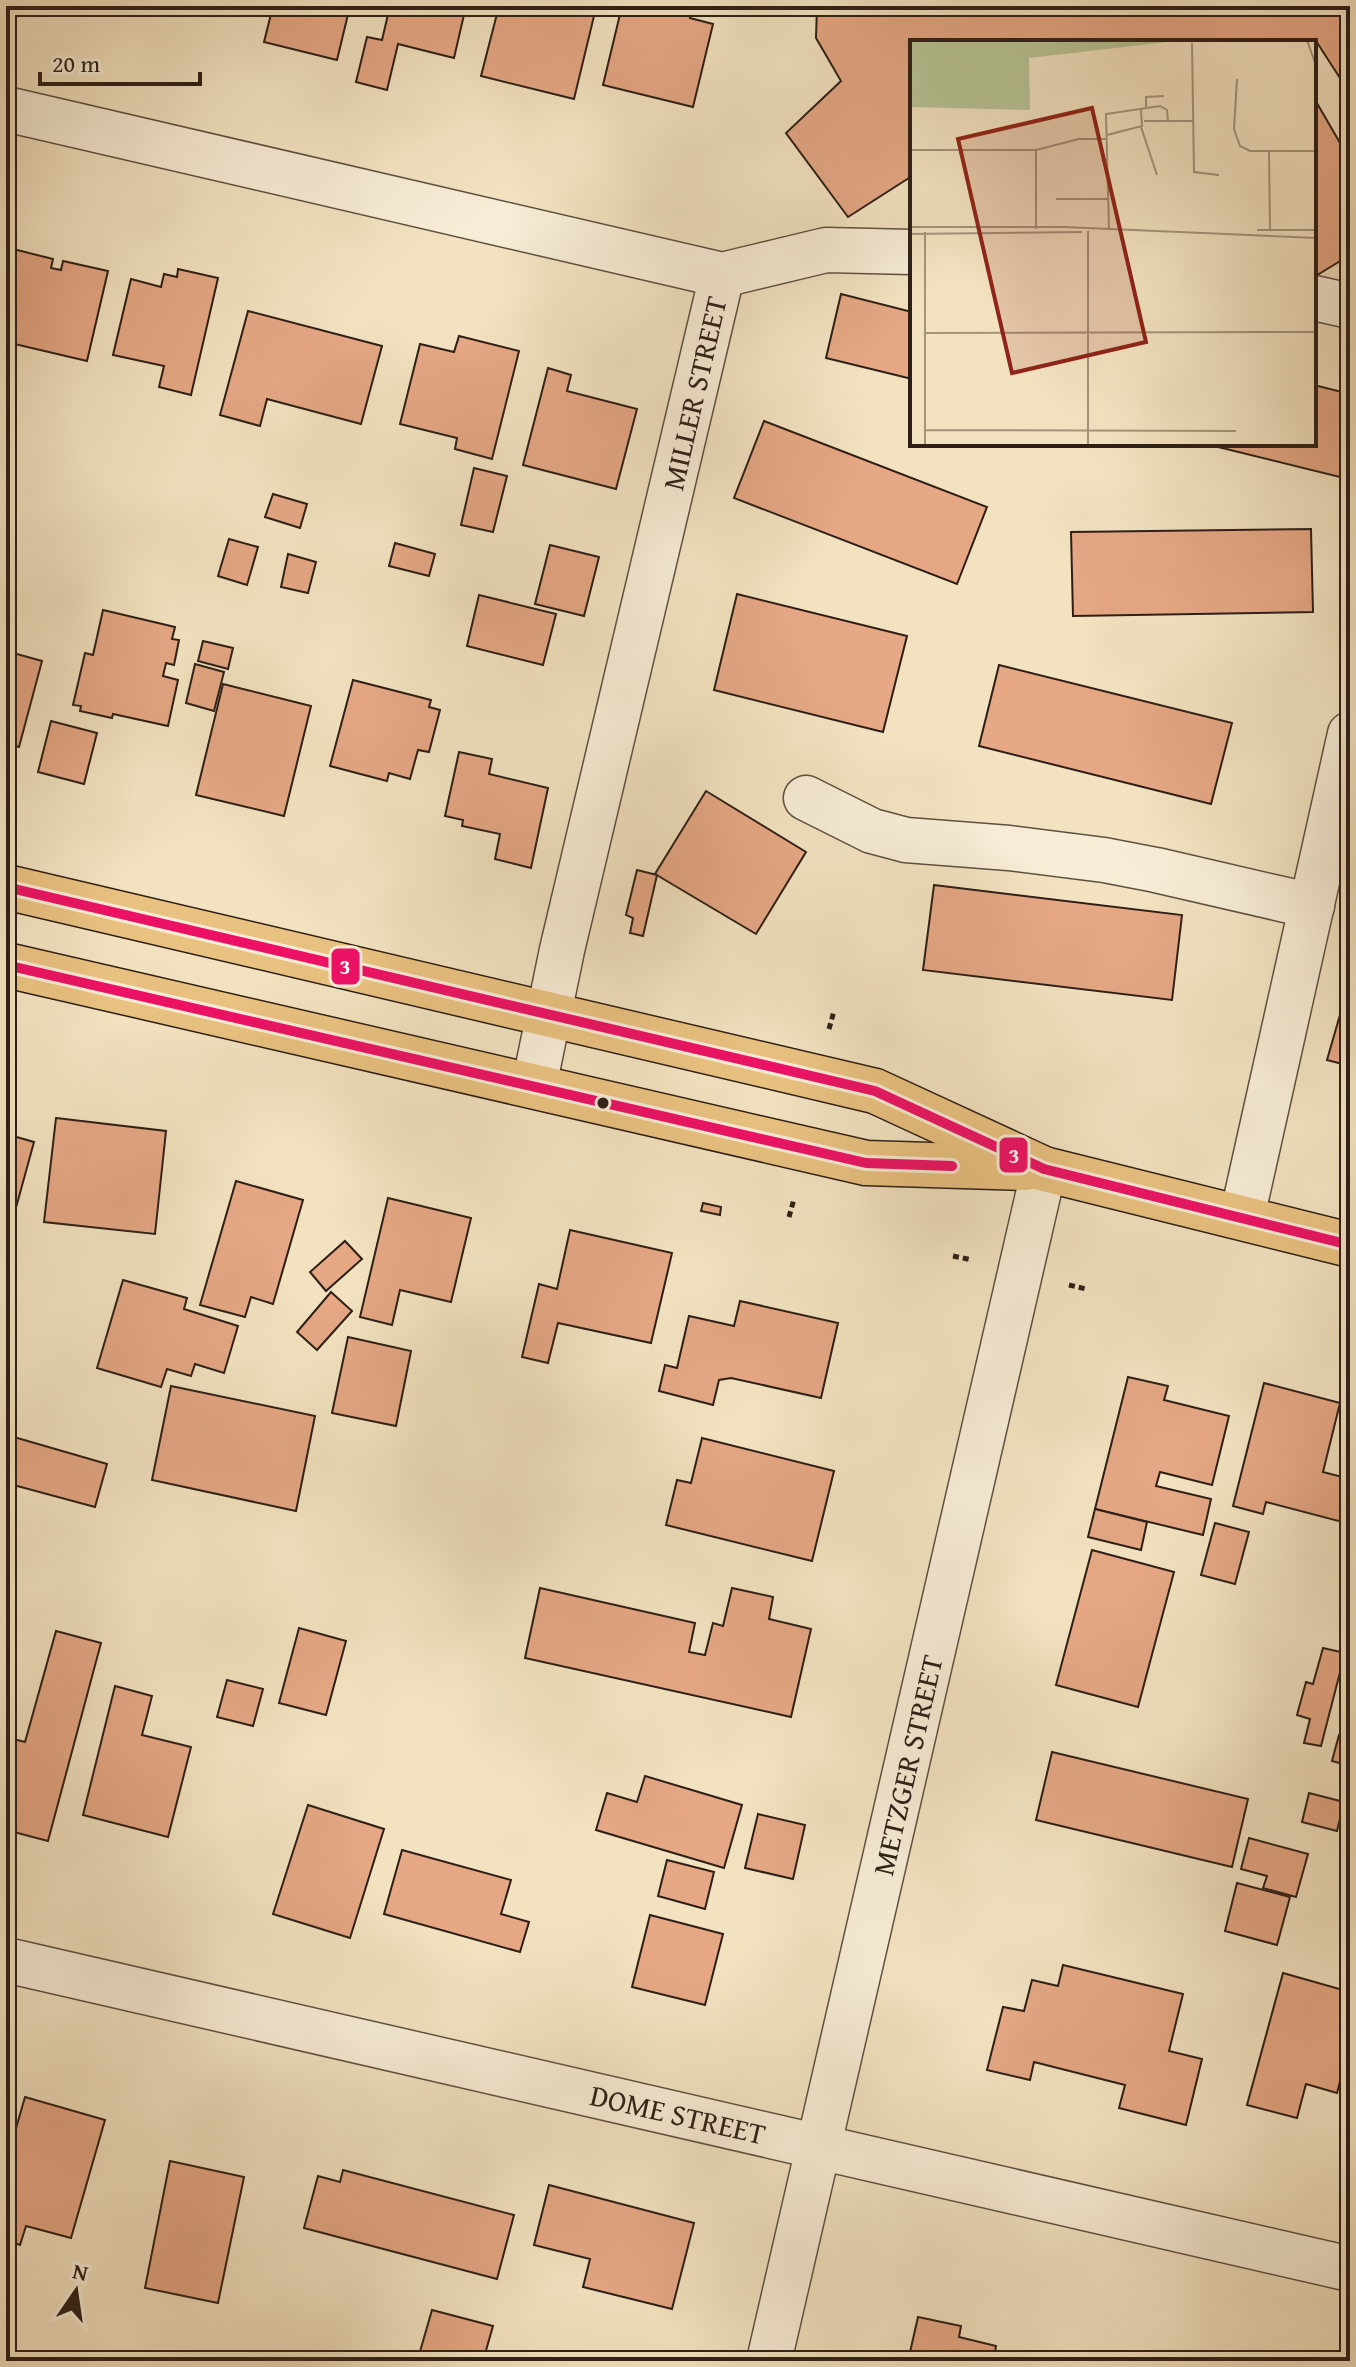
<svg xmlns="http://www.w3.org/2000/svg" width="1356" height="2367" font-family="'Gentium Book Plus',serif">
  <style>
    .building { fill: #e5a784; stroke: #2d1f17; stroke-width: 2 }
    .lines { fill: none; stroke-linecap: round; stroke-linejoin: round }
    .minor-casing { stroke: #5e5041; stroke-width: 47 }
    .major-casing { stroke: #2d1f17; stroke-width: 47 }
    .path { stroke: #2d1f17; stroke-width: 5; stroke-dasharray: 6 4; stroke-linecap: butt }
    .minor { stroke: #f7ecd6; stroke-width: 44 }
    .major { stroke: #e9c180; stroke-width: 44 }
    .bus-1-casing { stroke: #f7ecd6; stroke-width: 16 }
    .bus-1 { stroke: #ec1165; stroke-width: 10 }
    .bus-dot { fill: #2d1f17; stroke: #f7ecd6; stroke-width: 3 }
    .labels { text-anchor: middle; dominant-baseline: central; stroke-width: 8; stroke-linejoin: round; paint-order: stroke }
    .street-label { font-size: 30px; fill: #2d1f17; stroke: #f7ecd6 }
    .inset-road { fill: none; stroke: #a3947c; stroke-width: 2 }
    .view { fill: #8f2418; fill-opacity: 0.15; stroke: #8f2418; stroke-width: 4 }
    .inset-edge { fill: none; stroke: #2d1f17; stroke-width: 4 }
    .line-badge { stroke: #f7ecd6; stroke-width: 3 }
    .badge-label { font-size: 22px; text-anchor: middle; font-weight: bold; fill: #fff }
  </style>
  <rect width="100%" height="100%" fill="#f2e2c0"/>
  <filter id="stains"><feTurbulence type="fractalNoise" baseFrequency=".0025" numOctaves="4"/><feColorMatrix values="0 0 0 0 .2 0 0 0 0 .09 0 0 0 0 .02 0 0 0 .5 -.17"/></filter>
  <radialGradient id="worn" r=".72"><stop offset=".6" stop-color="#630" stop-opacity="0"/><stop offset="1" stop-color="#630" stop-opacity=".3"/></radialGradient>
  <g class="building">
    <polygon points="273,6 350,6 337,60 264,42"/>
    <polygon points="390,6 466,6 454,58 398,44 387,90 356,82 367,37 382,40"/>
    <polygon points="499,6 552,6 594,16 574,99 481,76"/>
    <polygon points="622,6 639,6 656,11 658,6 684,6 693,8 690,18 713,24 693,107 603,85"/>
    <polygon points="817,6 1350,6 1350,86 1347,89 1318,44 1314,46 1314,42 912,42 912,176 848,217 786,133 841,81 816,38"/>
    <polygon points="1314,98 1350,160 1350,255 1314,277"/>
    <polygon points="13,249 53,259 51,268 61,270 63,261 108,271 87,361 6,342 6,280"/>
    <polygon points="178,269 218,278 191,395 159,387 164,366 113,355 131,279 161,287 164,274 177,277"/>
    <polygon points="841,294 912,312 912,379 826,358"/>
    <polygon points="248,311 382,346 361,424 267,399 260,426 220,415"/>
    <polygon points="459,336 519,351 492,459 455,449 457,438 400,424 420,344 454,352"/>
    <polygon points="548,368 571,375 567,391 637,409 616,489 523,465"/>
    <polygon points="1314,385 1350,394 1348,479 1206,444 1314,444"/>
    <polygon points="764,421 987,507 957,584 734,498"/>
    <polygon points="474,468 507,476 493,532 461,525"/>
    <polygon points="273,494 307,504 300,528 265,517"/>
    <polygon points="1311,529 1313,612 1073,616 1071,532"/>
    <polygon points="229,539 258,547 247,585 218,576"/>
    <polygon points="395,543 435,554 429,576 389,566"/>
    <polygon points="550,545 599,557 584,616 535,604"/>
    <polygon points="288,554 316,562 308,593 281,587"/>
    <polygon points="737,594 907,636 883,732 714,690"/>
    <polygon points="479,595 556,614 543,665 467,646"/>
    <polygon points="103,610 175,627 172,639 179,640 174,665 166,663 163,676 178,680 168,726 113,714 112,718 80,711 81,706 73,705 85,653 93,655"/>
    <polygon points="203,641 233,648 228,669 198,661"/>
    <polygon points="6,651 42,661 19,747 6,743"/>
    <polygon points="195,664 224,672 214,711 186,703"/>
    <polygon points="999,665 1232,723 1211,804 979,746"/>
    <polygon points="353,680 431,700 429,707 440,710 429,752 418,750 410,779 389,773 387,781 330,766"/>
    <polygon points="223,684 311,706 284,816 196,795"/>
    <polygon points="51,721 97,733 84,784 38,772"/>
    <polygon points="459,752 492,759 489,774 548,788 531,868 495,859 500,834 462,826 463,820 445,816"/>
    <polygon points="706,791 806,852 756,934 655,874"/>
    <polygon points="637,870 657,875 643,936 630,933 633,918 626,915"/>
    <polygon points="934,885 1182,915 1172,1000 923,970"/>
    <polygon points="1350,980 1350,1066 1327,1060"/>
    <polygon points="56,1118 166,1131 155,1234 44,1222"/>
    <polygon points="6,1134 34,1142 11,1226 6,1224"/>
    <polygon points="236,1181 303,1200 273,1304 251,1297 245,1317 200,1305"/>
    <polygon points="388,1198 471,1218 451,1302 400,1290 392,1325 360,1317"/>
    <polygon points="703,1203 721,1207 720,1215 701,1211"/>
    <polygon points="570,1230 672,1253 651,1343 558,1323 548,1363 522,1357 539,1284 557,1289"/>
    <polygon points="345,1241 362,1259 326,1291 310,1272"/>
    <polygon points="123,1280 187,1298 184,1309 238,1326 224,1373 195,1364 191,1376 167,1369 161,1387 97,1368"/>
    <polygon points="331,1292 352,1311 317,1350 297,1332"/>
    <polygon points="740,1301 838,1323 821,1398 731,1378 719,1380 713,1405 659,1391 665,1365 677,1368 689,1316 734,1326"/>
    <polygon points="348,1337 411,1351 396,1426 332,1413"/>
    <polygon points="1128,1377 1168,1386 1164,1400 1229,1416 1212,1485 1160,1472 1156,1486 1211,1499 1203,1535 1095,1509"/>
    <polygon points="1264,1383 1340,1403 1323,1472 1350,1479 1350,1524 1266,1502 1263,1514 1233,1506"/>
    <polygon points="171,1386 315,1416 296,1511 152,1480"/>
    <polygon points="7,1435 107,1464 95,1507 6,1483"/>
    <polygon points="702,1438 834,1471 812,1561 666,1525 677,1480 691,1483"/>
    <polygon points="1095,1509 1147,1522 1141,1550 1088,1537"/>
    <polygon points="1215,1523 1249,1532 1235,1584 1201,1575"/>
    <polygon points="1092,1550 1174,1572 1138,1707 1056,1685"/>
    <polygon points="540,1588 695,1623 689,1652 705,1655 713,1623 723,1626 732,1588 773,1597 769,1619 811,1629 791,1717 525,1658"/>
    <polygon points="299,1628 346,1641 326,1715 279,1703"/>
    <polygon points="56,1631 101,1643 48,1841 6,1830 6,1737 25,1742"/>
    <polygon points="1323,1648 1345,1653 1321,1746 1304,1743 1310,1719 1297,1715 1306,1682 1313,1684"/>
    <polygon points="227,1680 263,1689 253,1726 217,1717"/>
    <polygon points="115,1686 152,1696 142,1735 191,1747 168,1837 83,1815"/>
    <polygon points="1339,1735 1350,1738 1350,1766 1332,1761"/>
    <polygon points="1052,1752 1248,1799 1232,1867 1036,1820"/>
    <polygon points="645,1776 742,1805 724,1868 596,1830 607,1793 637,1802"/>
    <polygon points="1309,1793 1344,1802 1337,1831 1302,1822"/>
    <polygon points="308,1805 384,1829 350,1938 273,1914"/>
    <polygon points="758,1814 805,1825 793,1879 745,1868"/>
    <polygon points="1249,1838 1308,1854 1296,1897 1263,1888 1267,1876 1241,1869"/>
    <polygon points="402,1850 511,1880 501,1914 529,1922 520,1952 384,1914"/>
    <polygon points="667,1860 714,1872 705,1909 658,1896"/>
    <polygon points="1237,1883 1290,1897 1277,1945 1225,1931"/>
    <polygon points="650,1915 723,1934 705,2005 632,1987"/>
    <polygon points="1063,1965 1183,1994 1169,2051 1202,2059 1186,2125 1119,2108 1125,2085 1034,2062 1030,2080 987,2070 1003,2007 1024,2011 1032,1980 1058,1986"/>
    <polygon points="1283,1973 1350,1992 1350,2043 1337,2093 1306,2084 1297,2118 1247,2105"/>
    <polygon points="25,2097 105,2120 71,2238 26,2226 20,2245 6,2240 6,2163"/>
    <polygon points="170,2161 244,2177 218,2303 145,2288"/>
    <polygon points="343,2170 514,2215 497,2279 304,2228 318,2176 340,2182"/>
    <polygon points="549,2185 694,2223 672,2309 583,2287 590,2259 534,2245"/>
    <polygon points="432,2310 493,2326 483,2361 440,2361 419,2355"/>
    <polygon points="918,2317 961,2326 959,2337 996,2346 994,2358 1007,2361 908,2361"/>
  </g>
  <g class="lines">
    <g class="minor-casing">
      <g id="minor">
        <polyline points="6,109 722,275 826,250 912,252"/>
        <polyline points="1314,298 1350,306"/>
        <polyline points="806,798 872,831 906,840 1009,848 1104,860 1156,870 1312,906"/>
        <polyline points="534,1086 562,950 722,275"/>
        <polyline points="1242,1217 1350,734"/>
        <polyline points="6,1960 1350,2269"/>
        <polyline points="769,2361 1044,1169"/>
      </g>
    </g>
    <g class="major-casing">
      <g id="major">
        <polyline points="6,887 875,1091 1044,1169 1350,1245"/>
        <polyline points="6,965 866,1163 1026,1168"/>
      </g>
    </g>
    <g class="path">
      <polyline points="829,1029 834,1011"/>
      <polyline points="789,1217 794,1199"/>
      <polyline points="953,1256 972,1260"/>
      <polyline points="1069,1285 1086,1289"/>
    </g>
    <use href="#minor" class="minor"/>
    <use href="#major" class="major"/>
    <g class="bus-1-casing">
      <g id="bus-1">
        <polyline points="6,887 875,1091 1044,1169 1350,1245"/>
        <polyline points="6,965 866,1163 952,1166"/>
      </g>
    </g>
    <use href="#bus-1" class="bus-1"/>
  </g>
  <circle class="bus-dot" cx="603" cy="1103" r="7"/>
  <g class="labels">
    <g class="street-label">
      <text transform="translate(694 393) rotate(-77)">MILLER STREET</text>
      <text transform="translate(907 1765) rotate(-77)">METZGER STREET</text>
      <text transform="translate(678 2114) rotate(13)">DOME STREET</text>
    </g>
  </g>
  <g transform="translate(910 40)">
    <rect width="406" height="406" fill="#f2e2c0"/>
    <path d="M0,0H275L119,18L120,70L0,67Z" fill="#b7c496"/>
    <path class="inset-road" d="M397,0L406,26M282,3L284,132L309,135M327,39L324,89L330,106L340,111H406M236,67V57L254,56M234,81H283M231,87L247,135M197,95L232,86L231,70M0,110H126L169,99H197M359,112L360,191M146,159H199M0,187H154L406,198M126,189V110M199,190L196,74L250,66L257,70L258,81M347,190H406M178,191V406M15,192V406M0,194L172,192M15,293L406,292M15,390L326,391"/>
    <path class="view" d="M182,68L236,302L102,333L48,99Z"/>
    <rect width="406" height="406" class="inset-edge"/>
  </g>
  <g class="line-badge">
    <rect x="330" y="947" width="31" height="39" rx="8" fill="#ec1165"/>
    <rect x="998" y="1136" width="31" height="38" rx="8" fill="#ec1165"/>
  </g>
  <g class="badge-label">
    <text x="345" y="974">3</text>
    <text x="1014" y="1163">3</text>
  </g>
  <rect width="1356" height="2367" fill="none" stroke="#f2e2c0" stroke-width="32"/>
  <rect x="8" y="8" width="1340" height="2351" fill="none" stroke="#2d1f17" stroke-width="4"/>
  <rect x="16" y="16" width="1324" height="2335" fill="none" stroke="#2d1f17" stroke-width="2"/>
  <g transform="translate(76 2291) rotate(13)" stroke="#f7ecd6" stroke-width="6" paint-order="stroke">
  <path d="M0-6L14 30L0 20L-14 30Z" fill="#2d1f17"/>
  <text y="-12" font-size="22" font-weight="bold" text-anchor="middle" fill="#2d1f17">N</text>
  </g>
  <path d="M40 72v12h160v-12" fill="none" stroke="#2d1f17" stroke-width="4"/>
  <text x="52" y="72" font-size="24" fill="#2d1f17" stroke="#f7ecd6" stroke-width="6" paint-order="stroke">20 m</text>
  <rect width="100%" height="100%" filter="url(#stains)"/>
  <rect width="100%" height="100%" fill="url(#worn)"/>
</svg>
